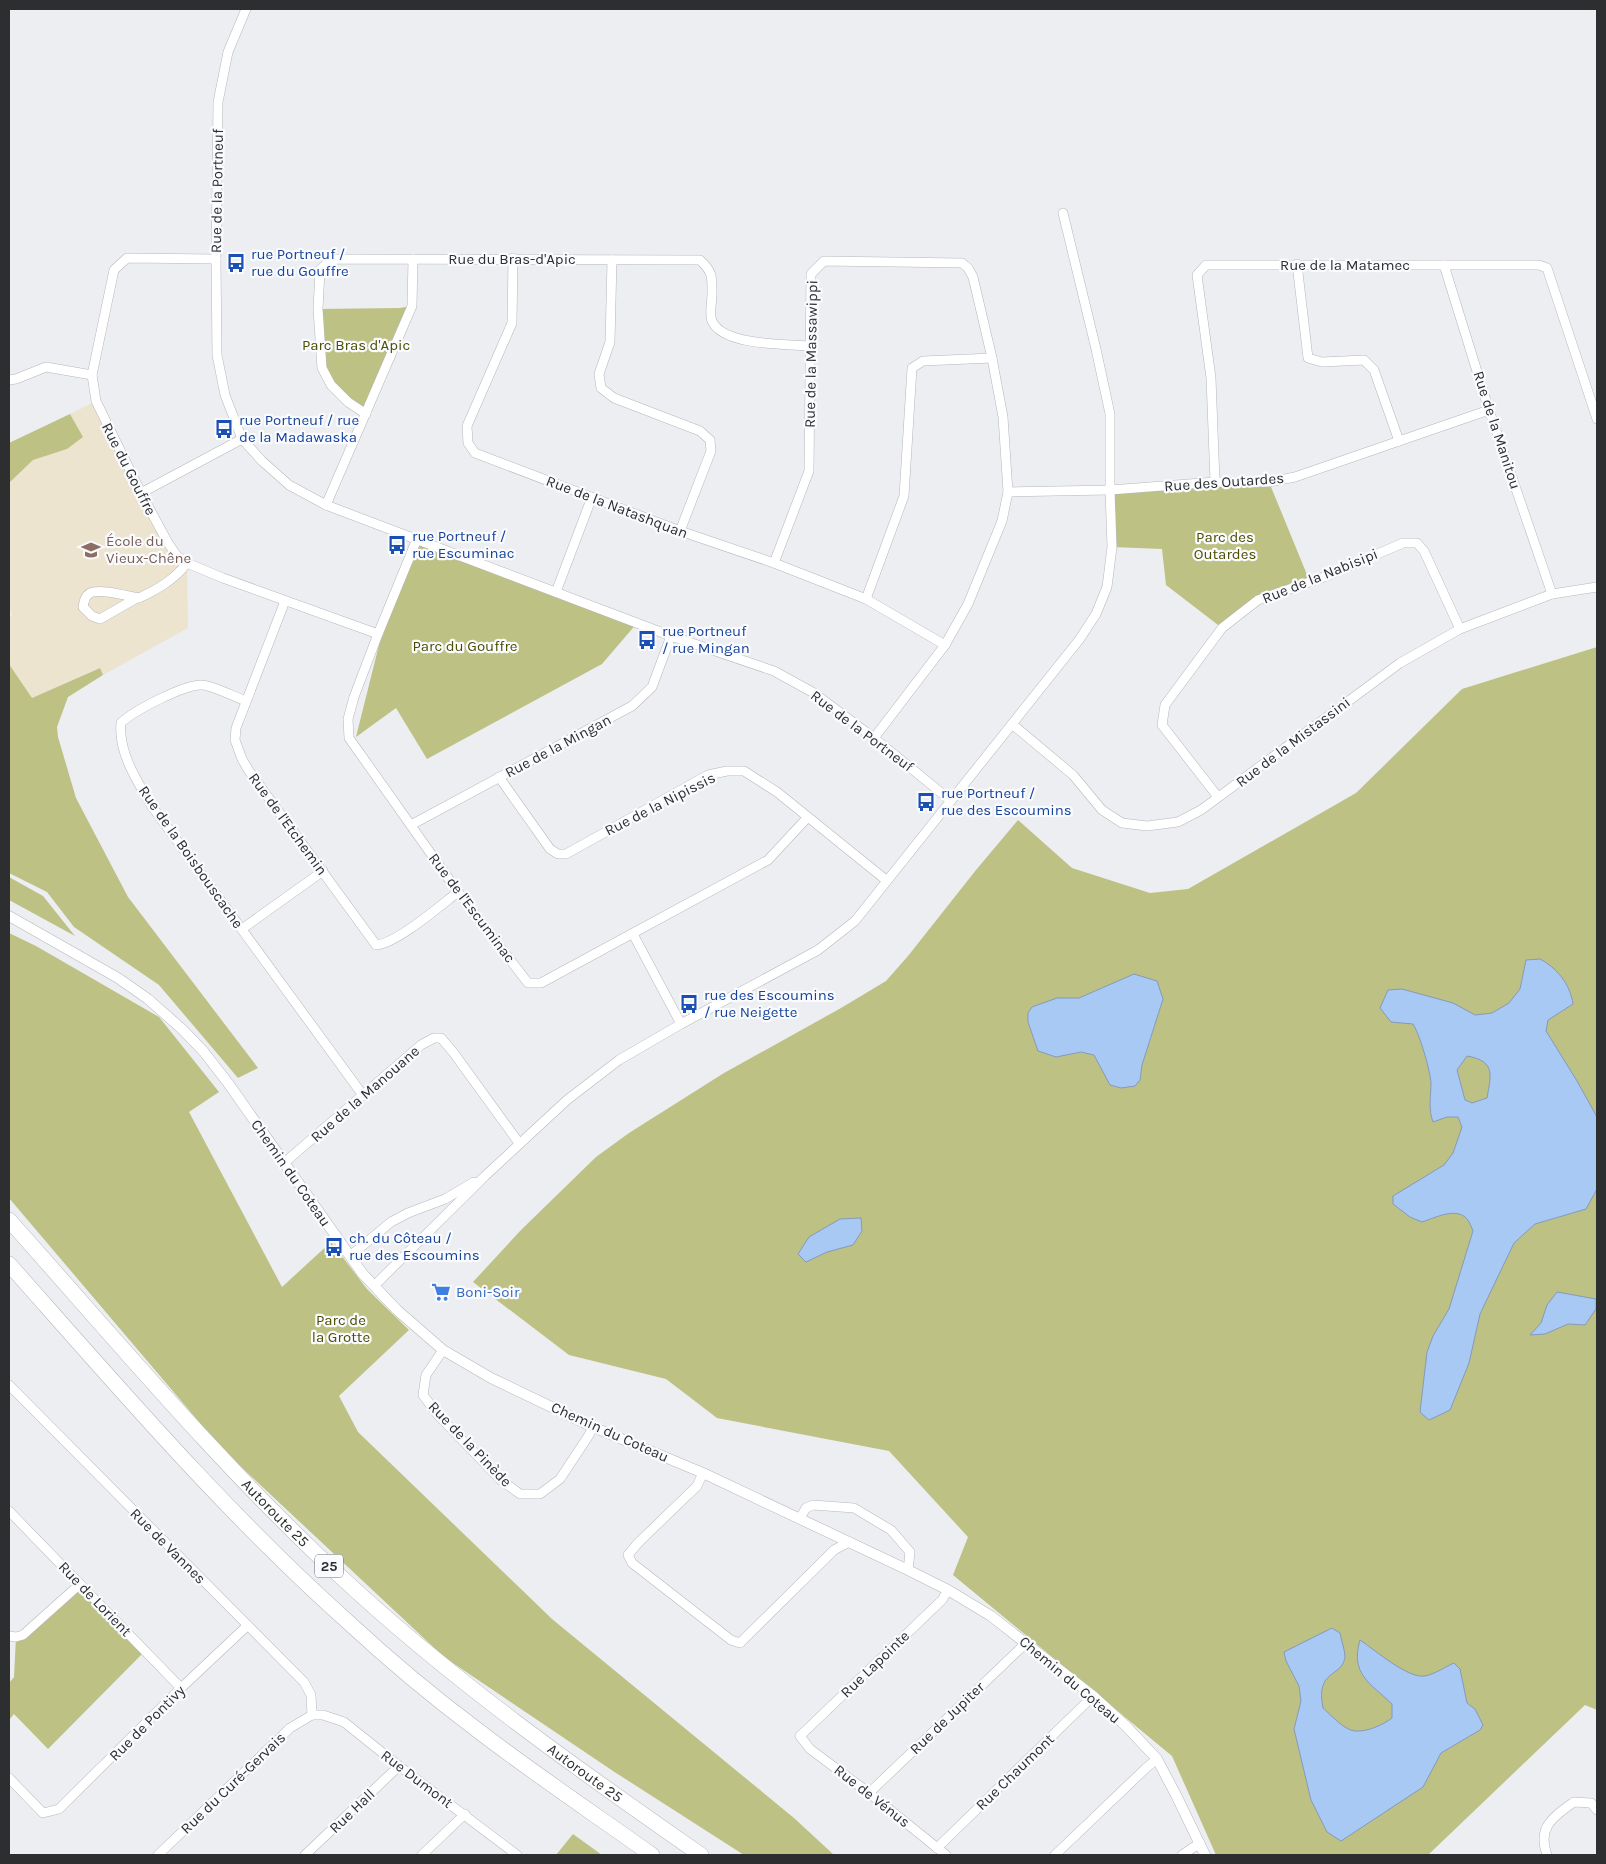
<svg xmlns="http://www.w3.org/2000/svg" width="1606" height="1864" font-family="Karla,sans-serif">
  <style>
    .education { fill: #ece4ce }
    .green { fill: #bec184 }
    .water { fill: #a9c9f5; stroke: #849aba; fill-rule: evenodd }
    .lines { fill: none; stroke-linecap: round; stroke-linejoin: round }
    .minor-casing { stroke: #b5b7bb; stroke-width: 10 }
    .tertiary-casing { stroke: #b5b7bb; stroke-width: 11 }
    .motorway-casing { stroke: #b5b7bb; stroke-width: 16 }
    .minor { stroke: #fff; stroke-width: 9 }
    .tertiary { stroke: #fff; stroke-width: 10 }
    .motorway { stroke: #fff; stroke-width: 15 }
    .labels { text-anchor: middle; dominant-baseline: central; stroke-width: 4.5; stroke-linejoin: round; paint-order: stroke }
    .shield { fill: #fafbfe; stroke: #6a6c6e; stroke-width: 1 }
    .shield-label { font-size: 14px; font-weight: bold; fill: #2d2e30 }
    .street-label { font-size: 15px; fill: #2d2e30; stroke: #fafbfe }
    .transit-label { font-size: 15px; fill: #164399; stroke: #fafbfe; text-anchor: start }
    .park-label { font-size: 15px; fill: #4d4e02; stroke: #fafbfe }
    .education-label { font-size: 15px; fill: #785e54; stroke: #fafbfe; text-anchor: start }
    .shop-label { font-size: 15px; fill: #366cbe; stroke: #fafbfe; text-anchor: start }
  </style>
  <rect width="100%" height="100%" fill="#eceef2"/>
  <polygon class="education" points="96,401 168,543 187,563 188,628 103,675 99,668 32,698 9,664 9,619 12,614 9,608 9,483 33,460 67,449 83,437 70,414"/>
  <g class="green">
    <polygon points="412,306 366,414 348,402 322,368 318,309 400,308"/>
    <polygon points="70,414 83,437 67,449 33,460 9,483 9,443"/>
    <polygon points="1269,482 1310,582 1258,600 1222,628 1166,585 1162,549 1112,547 1110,490"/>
    <polygon points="418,543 638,622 602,664 427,759 396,708 356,737 381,637"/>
    <polygon points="1597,647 1597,1710 1585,1705 1428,1855 1216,1855 1172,1756 953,1575 968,1537 889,1451 717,1418 666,1379 569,1355 473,1282 521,1230 596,1157 629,1133 724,1073 841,1008 886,981 908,956 976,870 1018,820 1072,868 1150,893 1188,889 1356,793 1462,689"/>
    <polygon points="9,664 32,698 100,668 103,675 68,697 57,727 58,737 76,798 128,897 258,1068 238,1078 159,985 74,927 47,892 9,873"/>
    <polygon points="9,877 43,896 75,936 9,900"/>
    <polygon points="9,933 36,946 159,1017 219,1092 189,1112 282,1287 331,1242 367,1289 409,1330 339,1396 358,1432 552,1619 794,1818 834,1855 744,1855 613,1771 444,1657 222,1449 9,1198"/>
    <polygon points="80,1584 145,1651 48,1749 14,1714 9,1720 9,1683 14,1677 16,1637"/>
    <polygon points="573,1834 602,1855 556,1855"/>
  </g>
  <g class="water">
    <path d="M1540,959C1557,968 1570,984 1573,1004L1548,1020L1546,1031L1577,1081L1597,1117V1189L1586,1209L1535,1224L1514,1243L1480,1314L1469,1363L1450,1410L1429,1420L1420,1412L1427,1352L1433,1336L1449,1309L1473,1231C1471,1226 1469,1220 1465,1217C1454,1208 1434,1218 1422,1222L1410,1217L1393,1204V1196L1444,1165L1453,1153L1462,1127L1458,1117H1447L1433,1122C1428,1109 1431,1096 1431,1083C1430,1070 1420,1035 1413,1024L1391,1022L1380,1008L1388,990L1402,989L1453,1003L1475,1015L1492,1013L1509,1003L1520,989L1526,960ZM1467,1056C1496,1061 1491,1075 1487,1098L1472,1103L1465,1100L1457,1070Z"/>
    <polygon points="1134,974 1157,981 1163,999 1142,1065 1140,1080 1135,1086 1121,1088 1110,1085 1094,1055 1081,1052 1056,1057 1038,1051 1028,1022 1028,1013 1032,1007 1057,998 1079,998"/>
    <polygon points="861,1218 862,1231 853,1245 827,1252 806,1262 798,1254 809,1237 840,1219"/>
    <polygon points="1557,1292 1596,1299 1596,1309 1585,1325 1568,1324 1545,1334 1530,1335 1541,1323 1547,1305"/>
    <path d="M1332,1628L1340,1633C1341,1640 1345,1650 1345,1657C1342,1678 1315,1669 1323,1708C1331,1715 1344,1730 1355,1731C1367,1732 1383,1725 1392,1718V1704C1370,1683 1350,1674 1360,1640C1375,1650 1408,1679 1425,1676C1435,1674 1445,1667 1454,1663L1460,1669L1467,1703L1475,1709L1483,1725L1480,1730L1441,1753L1423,1787L1341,1841L1327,1832L1311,1800L1294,1729L1301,1701L1299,1686L1286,1661L1284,1652Z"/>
  </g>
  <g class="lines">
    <g class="minor-casing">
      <g id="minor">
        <polyline points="246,9 228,52 218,102 216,259 217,355 225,395 242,439 262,461 289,485 326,505 671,636 774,671 814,693 874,738 950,800"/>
        <polyline points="513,258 512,323 467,426 468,443 475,453 680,531 774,563 866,599 945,645"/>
        <polyline points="216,259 127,258 114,270 92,375 96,401 141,493 168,543 177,556 187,563 223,578 378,634"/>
        <polyline points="612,260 610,342 599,374 601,388 614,398 700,431 710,440 711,451 680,531"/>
        <polyline points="1297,264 1308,358 1322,362 1364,360 1374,370 1399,441"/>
        <polyline points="1444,265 1489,410 1552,594"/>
        <polyline points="9,380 16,379 46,367 92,375"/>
        <path d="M366,414L348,402L331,385L322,368L318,309L320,270L328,262L337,259L700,260C713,272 712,277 712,294C712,302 709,314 712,321C723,346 786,344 810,346"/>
        <polyline points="1215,482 1211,378 1197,275 1206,265 1539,265 1547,268 1597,419"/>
        <polyline points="1008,492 1110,490 1215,482 1269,482 1295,477 1489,410"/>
        <polyline points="141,493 242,439"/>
        <polyline points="326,505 412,306 413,259"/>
        <polyline points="417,539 378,634 354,697 348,719 349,738 458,892 528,983 541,983 768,860 807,818"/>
        <polyline points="774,563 809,471 811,274 824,261 962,263 968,268 973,277 992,358 1003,417 1008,492 1002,521 968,604 945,645 874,738"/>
        <polyline points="556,592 592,497"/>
        <path d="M139,598C127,596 100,588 90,593C85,596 84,601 83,607L92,616L100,619L135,599L139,598C158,589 174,580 187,563"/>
        <polyline points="866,599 904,496 912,368 923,361 992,358"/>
        <path d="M285,601L236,728L235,740L242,759L249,771L376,945C396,944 441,905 458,892"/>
        <path d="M246,701C235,697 211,685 202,685C185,684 133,711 121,723C118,752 137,781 151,805L362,1094"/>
        <polyline points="1012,724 1073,775 1102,810 1122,823 1147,826 1178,822 1201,810 1400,663 1460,629 1552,594 1597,587"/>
        <polyline points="499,777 550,849 558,854 566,854 708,775 727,771 744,771 777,792 886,880"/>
        <polyline points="1218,797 1162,725 1165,705 1222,628 1258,600 1324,577 1403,543 1417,543 1424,551 1460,629"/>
        <polyline points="411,825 632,706 652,687 671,636"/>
        <polyline points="242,929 323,871"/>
        <polyline points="633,934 681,1024"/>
        <polyline points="284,1163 421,1045 434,1038 441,1038 453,1052 519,1143"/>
        <polyline points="350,1256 391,1222 408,1213 445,1199 474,1182"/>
        <polyline points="374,1286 485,1176 567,1100 619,1060 681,1024 818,950 855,921 1079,640 1096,614 1107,587 1112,547 1110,490 1110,414 1096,349 1063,213"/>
        <polyline points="443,1350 426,1375 423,1395 438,1415 501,1480 520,1494 540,1494 560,1479 589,1435 593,1427"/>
        <polyline points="9,1385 304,1682 311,1695 312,1715"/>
        <polyline points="703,1473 697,1486 638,1543 628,1555 632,1563 731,1640 740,1643 834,1550 849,1542"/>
        <polyline points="9,1511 181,1688"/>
        <polyline points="800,1518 806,1508 813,1505 854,1508 891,1530 910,1552 908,1570"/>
        <polyline points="9,1636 16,1637 23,1635 80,1584"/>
        <polyline points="312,1715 323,1715 344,1722 399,1766 517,1855"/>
        <polyline points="9,1778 43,1813 59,1809 181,1688 247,1626"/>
        <polyline points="869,1793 1026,1643"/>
        <polyline points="937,1848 1093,1696"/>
        <polyline points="158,1855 290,1728 312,1715"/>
        <polyline points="305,1855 399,1766"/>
        <polyline points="422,1855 465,1814"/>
        <polyline points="946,1855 869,1793 810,1749 800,1736 942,1600 948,1590"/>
        <polyline points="1055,1855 1146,1768 1157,1759"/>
        <polyline points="1182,1855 1200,1843"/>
        <path d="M1547,1855C1537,1827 1553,1817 1574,1802L1591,1803L1597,1810"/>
      </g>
    </g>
    <g class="tertiary-casing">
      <polyline id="tertiary" points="9,916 118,978 148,999 183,1030 204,1052 228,1083 362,1273 397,1310 443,1350 491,1378 593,1427 703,1473 908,1570 948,1590 991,1616 1093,1696 1126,1726 1157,1759 1177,1797 1205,1855"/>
    </g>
    <g class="motorway-casing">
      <g id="motorway">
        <path id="s1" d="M9,1220C117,1341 222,1467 341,1577C453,1681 576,1768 701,1855"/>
        <path d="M9,1264C118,1387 225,1512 348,1622C389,1660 432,1696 476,1729C533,1773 593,1813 652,1855"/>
      </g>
    </g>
    <use href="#minor" class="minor"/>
    <use href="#tertiary" class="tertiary"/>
    <use href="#motorway" class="motorway"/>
  </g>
  <defs>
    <g id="bus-bare" transform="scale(1.5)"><path d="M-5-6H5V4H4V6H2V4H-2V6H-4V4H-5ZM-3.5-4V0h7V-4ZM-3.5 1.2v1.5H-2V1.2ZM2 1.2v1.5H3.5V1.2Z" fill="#1a4fb4" stroke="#fafbfe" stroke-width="2.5" paint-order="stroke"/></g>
    <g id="school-bare" transform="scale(1.5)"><path d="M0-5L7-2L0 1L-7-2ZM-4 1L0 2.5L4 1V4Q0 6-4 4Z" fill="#8d6e63" stroke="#fafbfe" stroke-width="2.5" paint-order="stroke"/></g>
    <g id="supermarket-bare" transform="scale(1.5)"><path d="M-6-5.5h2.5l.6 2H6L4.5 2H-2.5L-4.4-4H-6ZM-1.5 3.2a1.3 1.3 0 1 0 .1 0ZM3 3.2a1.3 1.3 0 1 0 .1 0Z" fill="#3f7fe0" stroke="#fafbfe" stroke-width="2.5" paint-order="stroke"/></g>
  </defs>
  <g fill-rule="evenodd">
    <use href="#bus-bare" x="236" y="263"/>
    <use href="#bus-bare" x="224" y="429"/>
    <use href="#bus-bare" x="397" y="545"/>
    <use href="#school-bare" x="91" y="550"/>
    <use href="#bus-bare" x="647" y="640"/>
    <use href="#bus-bare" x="926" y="802"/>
    <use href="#bus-bare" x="689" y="1004"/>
    <use href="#bus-bare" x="334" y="1247"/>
    <use href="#supermarket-bare" x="441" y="1292"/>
  </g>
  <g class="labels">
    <rect class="shield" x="315" y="1554.5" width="28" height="23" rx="4"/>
    <g class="shield-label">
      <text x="329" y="1566">25</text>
    </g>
    <g class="street-label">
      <text transform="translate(217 191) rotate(-89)">Rue de la Portneuf</text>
      <text x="512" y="259">Rue du Bras-d'Apic</text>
      <text x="1345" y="265">Rue de la Matamec</text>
      <text transform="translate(811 354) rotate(-89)">Rue de la Massawippi</text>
      <text transform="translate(1497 430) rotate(72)">Rue de la Manitou</text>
      <text transform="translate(129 469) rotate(63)">Rue du Gouffre</text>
      <text transform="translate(1224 482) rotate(-4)">Rue des Outardes</text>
      <text transform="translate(617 507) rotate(21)">Rue de la Natashquan</text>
      <text transform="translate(1320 576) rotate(-22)">Rue de la Nabisipi</text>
      <text transform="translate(862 731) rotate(37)">Rue de la Portneuf</text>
      <text transform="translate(1293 742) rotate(-37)">Rue de la Mistassini</text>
      <text transform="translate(558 746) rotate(-28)">Rue de la Mingan</text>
      <text transform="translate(660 804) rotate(-27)">Rue de la Nipissis</text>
      <text transform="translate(288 824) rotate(54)">Rue de l'Etchemin</text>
      <text transform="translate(191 857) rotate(55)">Rue de la Boisbouscache</text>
      <text transform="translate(472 908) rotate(53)">Rue de l'Escuminac</text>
      <text transform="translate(365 1094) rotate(-41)">Rue de la Manouane</text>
      <text transform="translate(291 1173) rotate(55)">Chemin du Coteau</text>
      <text transform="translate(610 1432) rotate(24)">Chemin du Coteau</text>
      <text transform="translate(470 1444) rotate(46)">Rue de la Pinède</text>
      <text stroke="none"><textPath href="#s1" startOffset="396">Autoroute 25</textPath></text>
      <text transform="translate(168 1546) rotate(45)">Rue de Vannes</text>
      <text transform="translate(95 1599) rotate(46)">Rue de Lorient</text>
      <text transform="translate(875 1664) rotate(-44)">Rue Lapointe</text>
      <text transform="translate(1070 1680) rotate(40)">Chemin du Coteau</text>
      <text transform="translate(947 1718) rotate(-44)">Rue de Jupiter</text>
      <text transform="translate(147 1723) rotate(-45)">Rue de Pontivy</text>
      <text transform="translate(1015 1772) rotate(-44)">Rue Chaumont</text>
      <text stroke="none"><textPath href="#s1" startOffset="801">Autoroute 25</textPath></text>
      <text transform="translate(417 1779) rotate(37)">Rue Dumont</text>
      <text transform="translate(233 1783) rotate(-44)">Rue du Curé-Gervais</text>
      <text transform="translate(872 1796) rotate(38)">Rue de Vénus</text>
      <text transform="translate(352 1811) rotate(-44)">Rue Hall</text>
    </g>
    <g class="transit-label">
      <text x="251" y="254">rue Portneuf /<tspan x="251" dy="17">rue du Gouffre</tspan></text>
      <text x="239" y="420">rue Portneuf / rue<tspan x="239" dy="17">de la Madawaska</tspan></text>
      <text x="412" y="536">rue Portneuf /<tspan x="412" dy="17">rue Escuminac</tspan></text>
      <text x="662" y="631">rue Portneuf<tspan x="662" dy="17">/ rue Mingan</tspan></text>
      <text x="941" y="793">rue Portneuf /<tspan x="941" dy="17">rue des Escoumins</tspan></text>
      <text x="704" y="995">rue des Escoumins<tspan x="704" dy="17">/ rue Neigette</tspan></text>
      <text x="349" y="1238">ch. du Côteau /<tspan x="349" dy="17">rue des Escoumins</tspan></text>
    </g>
    <g class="park-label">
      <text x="356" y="345">Parc Bras d'Apic</text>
      <text x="1225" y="537">Parc des<tspan x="1225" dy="17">Outardes</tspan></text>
      <text x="465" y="646">Parc du Gouffre</text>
      <text x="341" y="1320">Parc de<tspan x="341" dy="17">la Grotte</tspan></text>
    </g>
    <g class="education-label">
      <text x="106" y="541">École du<tspan x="106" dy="17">Vieux-Chêne</tspan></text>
    </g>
    <g class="shop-label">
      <text x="456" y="1292">Boni-Soir</text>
    </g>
  </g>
  <rect width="1606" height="1864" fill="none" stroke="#2d2e30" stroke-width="20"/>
</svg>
